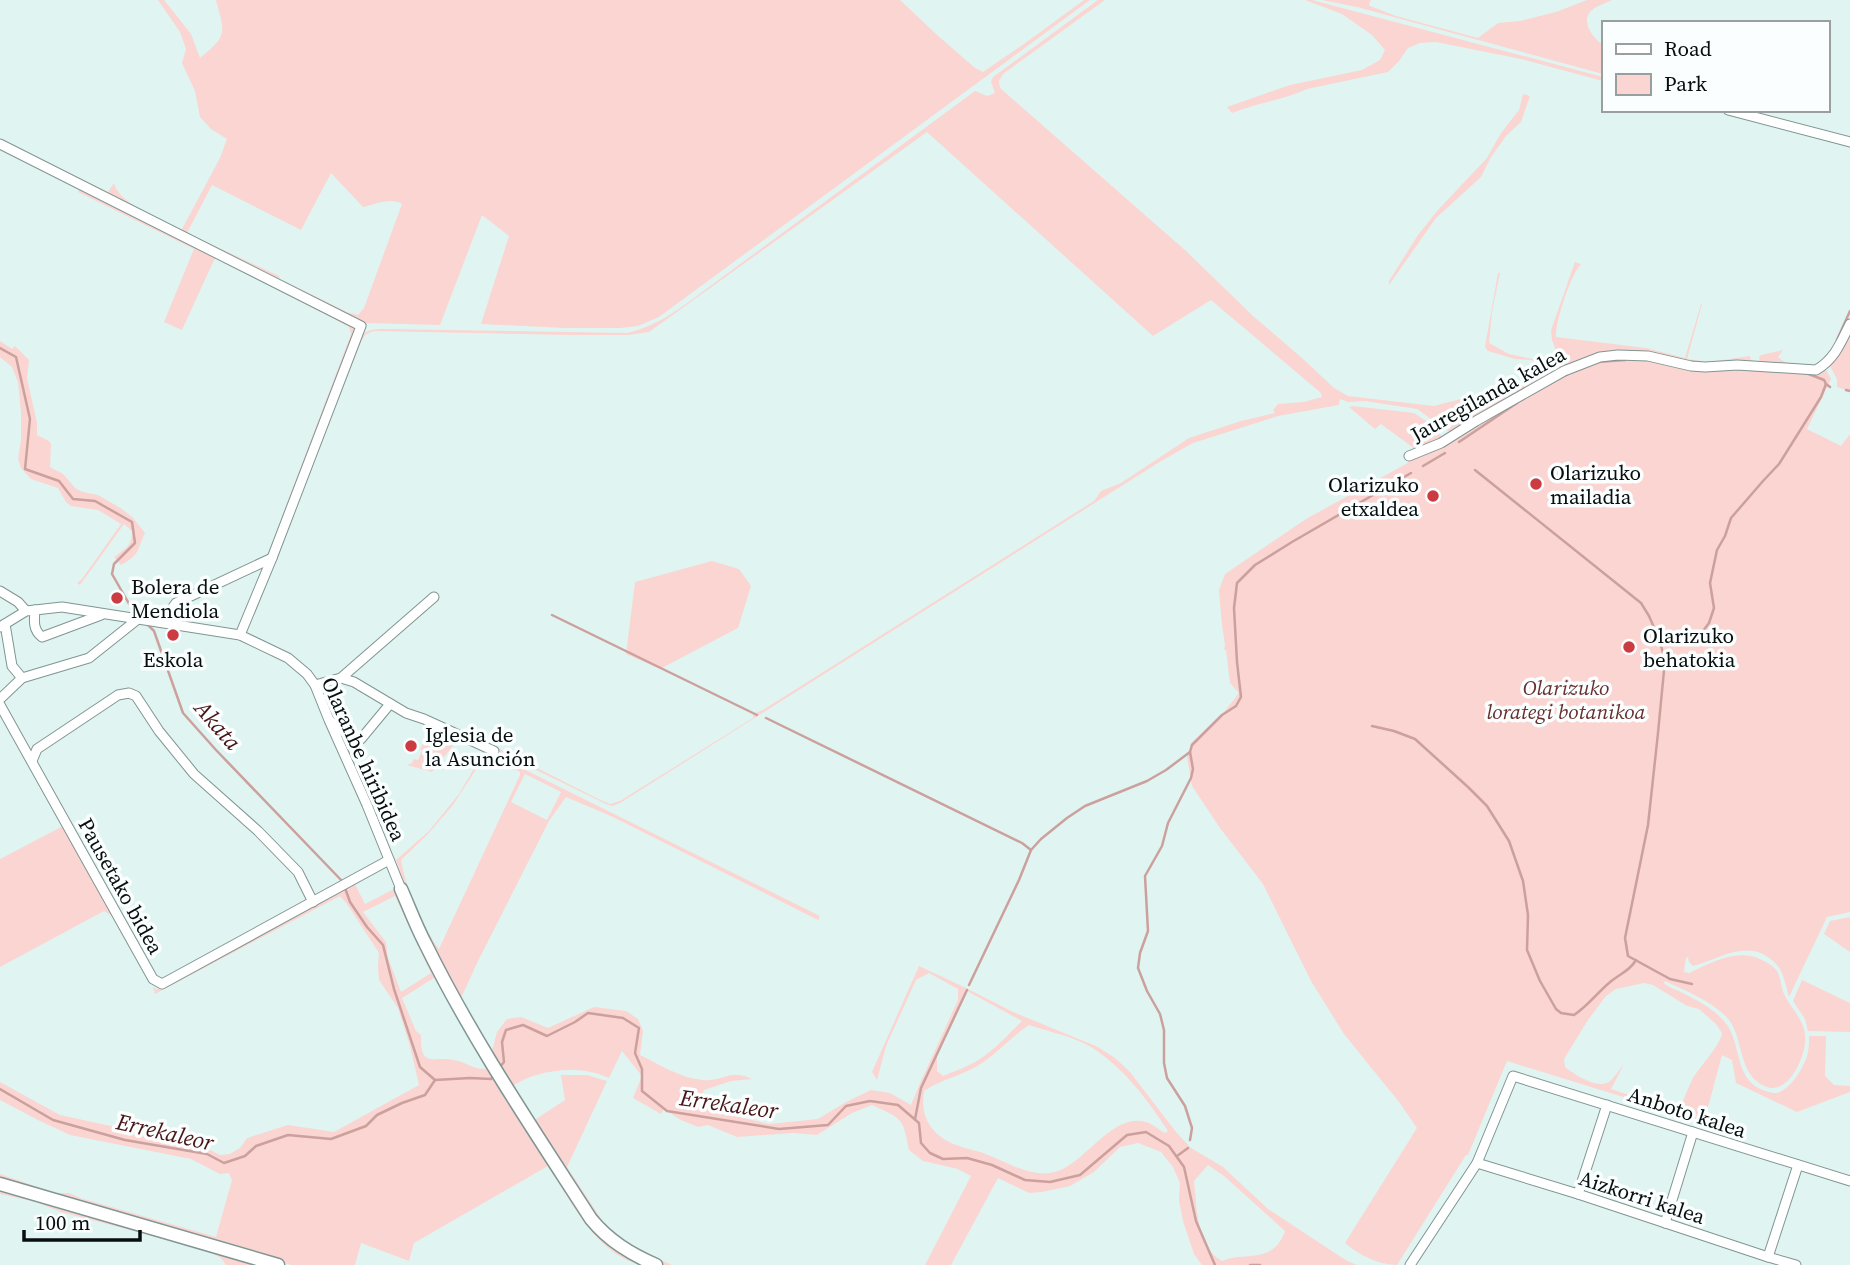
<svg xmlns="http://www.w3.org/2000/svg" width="1850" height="1265" font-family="'Source Serif 4',serif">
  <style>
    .green { fill: #fad5d2; fill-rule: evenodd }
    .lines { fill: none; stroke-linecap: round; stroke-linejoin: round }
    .stream { stroke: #cba09d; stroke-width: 2.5 }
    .street-casing { stroke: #819592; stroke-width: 11 }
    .secondary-casing { stroke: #819592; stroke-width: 15 }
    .street { stroke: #fff; stroke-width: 9 }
    .secondary { stroke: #fff; stroke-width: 12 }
    .poi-dot { fill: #cb3b41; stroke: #fafefe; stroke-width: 2.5 }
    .labels { text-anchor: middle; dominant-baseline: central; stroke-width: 7; stroke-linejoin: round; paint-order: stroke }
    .street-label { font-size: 21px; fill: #070e0d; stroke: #fafefe }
    .poi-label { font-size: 21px; fill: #070e0d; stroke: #fafefe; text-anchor: start }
    .park-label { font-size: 21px; font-style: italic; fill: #672e2d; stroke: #fafefe }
    .water-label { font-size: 23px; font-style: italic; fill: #4a1415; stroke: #fafefe }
  </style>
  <rect width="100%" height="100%" fill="#e0f5f2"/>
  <g class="green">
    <path d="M158,0H164L191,34L200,58C228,35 225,34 216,0H900L936,34L975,68L983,72L1024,44L1084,0H1090L659,317L638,326L620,328H564L481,324L509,236L482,215L440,325L364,323L0,142V139L108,192L114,183C117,202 161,220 177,229H182L220,158L227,139L211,129L200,117L195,91L182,63L186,49L180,32ZM331,173L363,207C376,204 391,197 402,204L364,308L358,315L347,312L280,279L279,276L187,233L212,185L301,230Z"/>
    <path d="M1098,0H1105L1003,74L999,81L1000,88L1186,251L1253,316L1302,358L1334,388L1348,396L1434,406L1472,396L1505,390L1535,377L1539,370L1532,360L1515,359L1488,351L1485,347L1498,273H1500L1492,312L1489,343L1509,354L1537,360L1548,372L1559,369L1561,364L1552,340L1551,330L1575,262L1581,264C1571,274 1555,322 1556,337L1646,348L1685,358L1701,304H1702L1687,359L1709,362L1750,356L1751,360L1760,362L1759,357L1761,355L1783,350L1778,357C1790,369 1810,362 1825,368L1831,379L1807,429L1841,446L1850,434V912L1827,917L1789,997C1786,987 1784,973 1777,965C1751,936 1722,958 1693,966L1689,962L1688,957L1686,958L1684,972L1689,973C1713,962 1738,947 1764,961C1768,963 1774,967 1777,971C1781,978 1781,988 1785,996C1792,1009 1803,1019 1805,1034C1808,1052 1790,1095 1767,1087C1737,1076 1745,1041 1729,1020C1716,1003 1684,990 1665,981L1664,983C1670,989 1676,989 1683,993C1697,1000 1712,1008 1723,1020C1742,1039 1733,1076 1760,1089C1765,1091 1771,1093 1776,1093C1791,1090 1805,1066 1808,1052C1809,1047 1809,1041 1809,1036H1826L1825,1076L1834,1085L1850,1086V1092L1797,1112L1736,1083L1732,1060L1722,1055L1704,1122L1507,1061L1468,1155H1466L1397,1265C1379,1265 1359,1255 1345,1243L1417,1128L1399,1102L1344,1034L1311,981L1263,884L1220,828L1192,786L1187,757L1191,743L1224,712L1239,693L1230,683L1226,650H1224L1225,645L1222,625L1219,590L1225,574L1306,519L1406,464L1419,452L1381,424L1375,429L1349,407L1353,406L1414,413L1432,425L1442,437L1453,432L1448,431L1417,409L1365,401L1348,402L1340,399L1339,405L1278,416L1193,443L1161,461L620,803L612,806L606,804L489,747L490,744L598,799L610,804L620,801L753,718V714L763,710L1094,501L1101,491L1121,483L1189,438L1241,421L1275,413L1273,410L1278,404L1304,402L1322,397L1321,393L1211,300L1153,336L927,132L649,332L628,335H570L373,331L365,335L361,342L289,523L360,337C367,329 375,329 385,329L627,333C659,326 683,306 709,287L975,91L987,96L995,93L991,82L993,77ZM1644,983L1653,985L1687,1006L1699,1009L1716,1024L1722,1033C1720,1047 1700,1065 1692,1080C1687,1090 1683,1101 1679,1112L1611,1089L1624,1064C1620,1069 1614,1078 1609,1082C1597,1089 1575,1075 1565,1067L1564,1059L1588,1020L1606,996L1616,989Z"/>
    <path d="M1305,0H1312L1603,77V81L1521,59L1436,42L1420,43L1408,48L1399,61L1388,72L1307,89C1283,100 1256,103 1232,113L1227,107L1290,85L1362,70L1380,60L1385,50L1372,35L1342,14Z"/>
    <path d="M1322,0H1371L1369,4L1370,6L1396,16L1478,38L1498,23L1520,21L1556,12L1587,0H1612C1606,3 1596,6 1591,11C1580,22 1594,39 1603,45V74L1357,7Z"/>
    <polygon points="1523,94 1530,96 1521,122 1506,136 1491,157 1481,177 1436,218 1389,285 1389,281 1418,235 1438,210 1487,158 1501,133 1519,110"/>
    <polygon points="80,187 355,326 356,330 284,520 281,519 351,334 349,327 217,258 214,260 182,330 164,322 194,249 78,192"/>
    <polygon points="1850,330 1850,391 1837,387 1837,379 1830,366"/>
    <path d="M0,341L12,349L15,346L29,360L27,378L37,423V435L49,441L51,444L50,467L63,474L76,489L83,492L98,495L122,509L133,518L145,533C136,551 141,554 121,565L114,557C126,548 132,546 132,531L124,524L80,585L77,583L82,579L121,524L98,510L71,506L66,502L58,488L31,479L21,468L18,459L21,440V412L18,382L12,367L0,357Z"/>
    <polygon points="712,561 739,569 751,586 738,628 660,669 626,654 635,582"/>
    <polygon points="448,738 456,742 432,772 407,765 412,763 414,759 418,760 422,751 420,750 423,743 438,750"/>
    <path d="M485,750L820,916L818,920L613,817L566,797L549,821L478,961L461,998L492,1051L497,1032L507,1019L521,1017L548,1028L594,1007L626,1011L638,1019L643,1031L640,1055C660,1065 680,1078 703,1080C724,1082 729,1068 752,1079L731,1081L704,1090L701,1098L706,1106L735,1116L769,1124L818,1119L846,1102L871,1090L890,1093L911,1105L921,1081L958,1000V989L929,973L916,980L886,1046L877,1080L872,1072L919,966L966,988L1013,1012L1098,1047L1115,1058L1130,1072L1176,1132L1191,1148L1223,1167L1268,1209L1347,1261L1357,1265H1202L1194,1254L1183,1221L1179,1200L1180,1183L1173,1167L1161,1152L1151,1148L1138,1143L1120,1147L1094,1172L1070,1186L1042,1192L1029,1193L998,1178L951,1265H925L971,1176L958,1169L923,1161L909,1150C903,1117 902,1119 872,1105L852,1113L817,1135L793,1133L737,1137L708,1125L698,1127L681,1120L664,1109L661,1114L633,1098L642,1076L622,1051L609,1078C581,1064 536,1069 511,1087L455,996L404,888V884L396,860L429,831L459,794ZM487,756L520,772V775L439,949C423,928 405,886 401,860L428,834L453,805L482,760ZM525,774L561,792L547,820L511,802ZM967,991L1022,1021C1009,1034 995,1049 980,1059C968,1067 955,1071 943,1076L937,1071V1056ZM1029,1025C1049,1032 1073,1036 1091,1047C1124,1068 1147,1099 1168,1131L1165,1133C1159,1130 1153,1124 1146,1122C1112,1112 1085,1164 1055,1172C1032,1178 1008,1163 988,1155C980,1151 970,1150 962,1147C935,1139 919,1120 924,1091C943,1078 966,1075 985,1061C1000,1050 1013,1036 1029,1025ZM1208,1165L1224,1176L1285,1231C1273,1265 1246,1251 1222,1261C1196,1247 1197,1207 1194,1181Z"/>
    <polygon points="63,826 114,917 104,911 0,967 0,859"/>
    <path d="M355,884L365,904L398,887L437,976L402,998L416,1031L421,1035C420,1069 433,1056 454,1060C466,1062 474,1070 487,1069L489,1066L453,1012L456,1010L585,1216L650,1265C602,1265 571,1201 548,1166L414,1243L409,1261L361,1243L355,1265H291L0,1179V1174L55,1193H69L80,1198L216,1237L232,1180L229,1173L220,1174L191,1159L70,1135L38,1120L0,1100V1082L60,1115L170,1139L208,1149L220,1155L230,1154L240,1148L247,1138L288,1125L334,1132L419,1085L410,1046L398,1008L379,980L378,966L379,953L347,904L340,896L155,994L153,987L156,989H160L308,908ZM395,896L431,973L401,992L388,958L386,942L363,912Z"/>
    <polygon points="1850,917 1850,952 1824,934 1830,921"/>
    <polygon points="1802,980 1850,1003 1850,1032 1808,1031 1805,1019 1793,1001"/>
    <polygon points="561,1075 587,1075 607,1081 567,1167 609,1231 624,1243 672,1265 665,1265 645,1256 626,1247 610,1235 586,1207 533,1121 565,1100"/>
    <polygon points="0,1186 267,1265 226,1265 221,1258 207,1250 61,1212 36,1202 0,1194"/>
  </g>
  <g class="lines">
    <g class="stream">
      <polyline points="1837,340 1850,311"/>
      <polyline points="0,348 16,357 30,419 25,469 59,481 73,499 95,501 132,522 135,543 114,564 112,574 132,609 140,617"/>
      <polyline points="1597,362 1625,360"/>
      <polyline points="1806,373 1824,380 1826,384"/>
      <polyline points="1846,390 1850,391"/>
      <polyline points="1525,398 1568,374"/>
      <polyline points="1459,442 1517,403"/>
      <polyline points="1423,466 1445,453"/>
      <polyline points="1475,470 1641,603 1649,616 1659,639 1669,633 1703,631 1709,623 1714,608 1710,583 1717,550 1725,536 1731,518 1763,481 1779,464 1821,397 1826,384 1830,387"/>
      <polyline points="552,615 757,715"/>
      <polyline points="147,624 154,631 183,713 216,750 343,882"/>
      <polyline points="1659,639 1665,660 1658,733 1648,825 1625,938 1628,956 1670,979 1692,984"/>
      <polyline points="766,718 1022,843 1031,850"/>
      <path d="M1372,726L1394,731L1415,739L1468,787L1487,806L1509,841L1523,881L1528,915L1527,950L1540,981L1556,1009L1561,1013L1574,1015C1588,1006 1597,993 1609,983C1619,974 1629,972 1636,960"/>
      <polyline points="345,888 350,902 367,927 383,945 394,989 420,1067 435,1080"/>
      <polyline points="969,985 1019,880 1031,850 1041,839 1067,818 1085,806 1147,781 1166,770 1190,752"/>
      <polyline points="499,1068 504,1062 502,1042 506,1030 523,1025 547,1036 575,1022 588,1013 623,1018 639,1028 635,1053 642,1069 642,1091 667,1111 779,1129 828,1125 846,1106 870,1101 898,1105 919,1123 921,1143 930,1153 943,1159 967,1158 992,1165 1025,1180 1050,1182 1080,1175 1127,1135 1146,1132 1169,1146 1184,1167 1196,1221 1215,1265"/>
      <polyline points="0,1089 53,1120 125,1140 207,1154 224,1163 245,1156 256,1146 288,1135 331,1139 366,1126 377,1115 402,1103 425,1095 435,1080 470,1078 491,1079 494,1076"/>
      <polyline points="915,1119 921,1088 967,990"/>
      <polyline points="1190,1140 1192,1128 1185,1106 1167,1078 1164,1063 1164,1030 1160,1014 1147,991 1138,968 1140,953 1148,931 1145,876 1162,846 1168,823 1191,778 1193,769 1190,752 1192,745 1222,715 1236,706 1241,697 1237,662 1234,608 1237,583 1255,565 1292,542 1411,473"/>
      <polyline points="1177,1156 1188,1148"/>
      <polyline points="1250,1265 1260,1265"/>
    </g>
    <g class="street-casing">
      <g id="street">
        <polyline points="1728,110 1850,142"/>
        <polyline points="0,144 361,326 272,558 240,635"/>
        <path d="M1409,456L1441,443L1476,421L1564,371L1600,357L1618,355L1648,356L1691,366L1705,367L1737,365L1816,370C1835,359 1841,342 1850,324"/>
        <polyline points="0,591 18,602 26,611"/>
        <path d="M35,610C34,621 33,630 42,637L101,615"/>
        <polyline points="162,622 176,603 272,558"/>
        <polyline points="5,624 12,666 22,678"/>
        <polyline points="0,627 26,611 62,607 240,635 288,658 307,674 315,685 329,720 367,805 401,889"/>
        <polyline points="341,678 434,597"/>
        <polyline points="315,685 341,678 354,682 406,713 424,719 494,751"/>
        <polyline points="0,699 22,678 89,658 138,619"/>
        <polyline points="0,705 153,979 162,984 389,860"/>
        <polyline points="330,721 353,739 361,739 390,704"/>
        <polyline points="32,761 37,749 118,695 129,693 136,696 159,731 194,774 258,831 298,872 313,902"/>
        <polyline points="1477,1163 1578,1194 1768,1257 1796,1265"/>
        <polyline points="1578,1194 1607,1105"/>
        <polyline points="1665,1223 1693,1132"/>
        <polyline points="1768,1257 1798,1165"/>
        <polyline points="1410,1265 1477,1163 1513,1076 1850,1181"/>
      </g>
    </g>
    <g class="secondary-casing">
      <g id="secondary">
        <path d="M401,889C409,907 416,926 425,943C472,1039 533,1129 591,1219C609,1241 631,1254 656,1265"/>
        <polyline points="0,1184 278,1265"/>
      </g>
    </g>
    <use href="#street" class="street"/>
    <use href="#secondary" class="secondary"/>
  </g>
  <g class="poi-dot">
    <circle cx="1536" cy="484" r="7"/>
    <circle cx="1433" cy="496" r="7"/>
    <circle cx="117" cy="598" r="7"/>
    <circle cx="173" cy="635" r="7"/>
    <circle cx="1629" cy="647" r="7"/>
    <circle cx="411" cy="746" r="7"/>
  </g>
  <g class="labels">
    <g class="street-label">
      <text transform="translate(1488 394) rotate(-29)">Jauregilanda kalea</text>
      <text transform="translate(364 759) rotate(66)">Olaranbe hiribidea</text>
      <text transform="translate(121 886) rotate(61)">Pausetako bidea</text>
      <text transform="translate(1687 1112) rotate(18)">Anboto kalea</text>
      <text transform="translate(1642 1197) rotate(18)">Aizkorri kalea</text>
    </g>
    <g class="poi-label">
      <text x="1550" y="472">Olarizuko<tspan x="1550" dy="24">mailadia</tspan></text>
      <text x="1419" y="484" text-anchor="end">Olarizuko<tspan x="1419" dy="24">etxaldea</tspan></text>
      <text x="131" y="586">Bolera de<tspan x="131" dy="24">Mendiola</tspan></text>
      <text x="1643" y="635">Olarizuko<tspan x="1643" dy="24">behatokia</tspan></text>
      <text x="173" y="659" text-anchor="middle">Eskola</text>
      <text x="425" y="734">Iglesia de<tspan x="425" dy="24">la Asunción</tspan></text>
    </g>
    <g class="park-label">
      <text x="1566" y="687">Olarizuko<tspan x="1566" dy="24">lorategi botanikoa</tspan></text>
    </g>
    <g class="water-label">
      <text transform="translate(218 725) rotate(49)">Akata</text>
      <text transform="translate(729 1104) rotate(8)">Errekaleor</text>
      <text transform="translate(165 1132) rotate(13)">Errekaleor</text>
    </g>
  </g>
  <rect x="1602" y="21" width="228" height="91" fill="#fafefe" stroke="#999e9e" stroke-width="2"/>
  <rect x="1616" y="44" width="35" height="10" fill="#ffffff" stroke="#999e9e" stroke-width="2"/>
  <text x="1664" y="56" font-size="21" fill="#070e0d">Road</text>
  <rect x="1616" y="74" width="35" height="21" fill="#fad5d2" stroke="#999e9e" stroke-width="2"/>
  <text x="1664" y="91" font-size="21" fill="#070e0d">Park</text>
  <path d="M24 1230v10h116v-10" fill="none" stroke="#070e0d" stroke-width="3.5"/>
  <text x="35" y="1230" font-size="21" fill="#070e0d" stroke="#fafefe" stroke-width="5" paint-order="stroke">100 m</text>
</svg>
